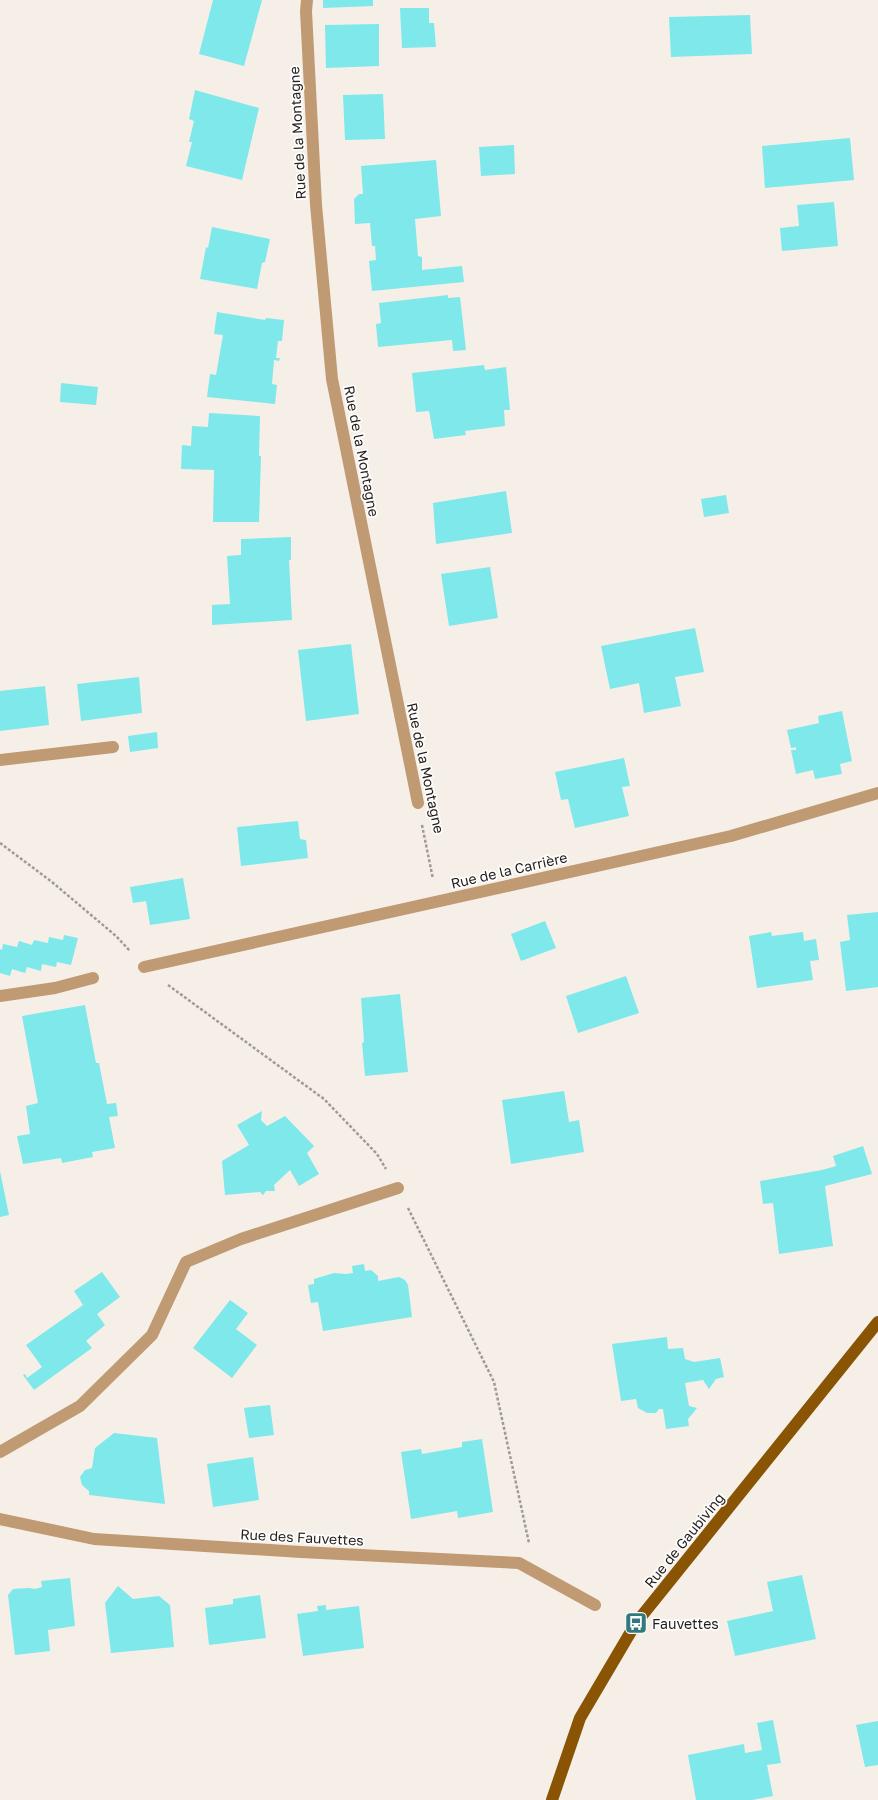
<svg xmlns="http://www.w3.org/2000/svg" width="878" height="1800" font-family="'Golos Text',sans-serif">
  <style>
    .building { fill: #7ee8eb }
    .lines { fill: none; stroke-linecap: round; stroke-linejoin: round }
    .path { stroke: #a09a95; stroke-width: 2.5; stroke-dasharray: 3 2; stroke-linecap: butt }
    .minor { stroke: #c09a72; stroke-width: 12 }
    .major { stroke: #895403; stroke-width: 12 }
    .labels { text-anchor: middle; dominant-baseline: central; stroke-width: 3.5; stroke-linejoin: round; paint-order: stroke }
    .street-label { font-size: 14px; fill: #211e1c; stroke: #fffdfc }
    .poi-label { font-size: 14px; fill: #211e1c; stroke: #fffdfc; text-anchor: start }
  </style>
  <rect width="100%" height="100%" fill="#f6efe8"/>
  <g class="building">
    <polygon points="213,0 262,0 244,66 199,54"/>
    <polygon points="323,0 373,0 373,6 323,8"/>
    <polygon points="400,8 429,8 429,23 434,23 436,47 402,48"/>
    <polygon points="750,15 752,54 671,57 669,17"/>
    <polygon points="379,24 379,66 326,68 325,25"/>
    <polygon points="195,90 259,108 242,180 186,166 192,142 189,142 194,121 189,119"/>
    <polygon points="383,94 385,139 345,140 343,95"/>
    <polygon points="850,138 854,180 765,188 762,146"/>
    <polygon points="514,145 515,174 481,176 479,147"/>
    <polygon points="436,160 441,216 415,219 418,256 422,257 422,270 462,266 464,282 372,291 369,261 376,260 375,246 372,246 370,223 355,224 354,199 359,194 363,194 361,166"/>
    <polygon points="834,202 838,246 782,251 780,228 799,226 797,205"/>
    <polygon points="212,227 270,239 265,262 262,263 257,289 200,279 206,247 208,248"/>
    <polygon points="448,295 448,298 460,297 466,350 453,351 452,340 378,347 376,324 381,323 379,303"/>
    <polygon points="217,312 265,320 266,318 284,320 282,341 278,341 276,358 280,358 279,361 274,360 272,384 277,385 275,404 207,397 210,374 216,375 223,335 214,334"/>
    <polygon points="484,365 485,370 506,367 510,410 504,410 505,426 465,431 466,435 434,439 429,411 416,412 412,373"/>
    <polygon points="61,383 98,387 96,405 60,402"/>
    <polygon points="209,413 260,416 259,456 261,456 259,522 213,522 214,470 181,469 182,445 191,446 192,426 208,427"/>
    <polygon points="506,491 512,533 436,544 433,503"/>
    <polygon points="726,495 729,513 704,517 701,499"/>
    <polygon points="291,537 291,560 289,560 292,620 212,625 212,605 230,604 227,556 241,555 241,539"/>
    <polygon points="490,567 498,618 449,626 441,574"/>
    <polygon points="695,628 704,672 675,677 681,706 644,713 639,683 610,689 601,646"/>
    <polygon points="351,644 359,714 306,721 298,650"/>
    <polygon points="139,677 142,713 81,721 77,684"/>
    <polygon points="45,686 49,725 0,731 0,691"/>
    <polygon points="842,711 852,761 840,764 842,774 815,779 813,770 796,774 791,750 796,750 796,747 791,748 787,730 819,723 818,716"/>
    <polygon points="157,732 158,748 130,752 128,736"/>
    <polygon points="624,758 630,786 622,787 629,816 575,828 568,799 561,800 555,772"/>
    <polygon points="298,821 300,839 306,840 308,858 241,866 237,827"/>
    <polygon points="183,878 190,919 150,925 146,901 133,903 130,887"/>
    <polygon points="878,912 878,987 846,991 840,942 850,940 847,915"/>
    <polygon points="545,921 556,948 521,961 511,934"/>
    <polygon points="771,932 772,936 803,932 804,941 816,939 819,960 810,961 813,980 757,988 749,936"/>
    <polygon points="64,935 78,938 71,965 57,962 56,967 42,964 41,971 27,967 25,973 12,969 10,976 0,973 0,949 2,950 3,944 17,947 19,941 32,945 34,940 48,943 49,937 63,940"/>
    <polygon points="626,976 639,1013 578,1033 566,996"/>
    <polygon points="400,994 408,1072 365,1076 362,1043 364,1042 361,998"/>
    <polygon points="85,1005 96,1063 99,1063 107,1104 116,1103 118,1116 109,1117 115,1148 92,1152 93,1157 62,1163 61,1158 23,1164 17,1136 30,1134 26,1106 38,1103 22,1016"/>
    <polygon points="564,1091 569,1122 579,1120 584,1152 511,1164 502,1100"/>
    <polygon points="262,1111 261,1120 267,1126 285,1116 314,1146 307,1153 319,1174 299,1186 290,1170 274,1185 275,1191 266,1191 263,1195 260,1192 225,1195 222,1161 249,1145 237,1125"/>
    <polygon points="863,1146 872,1174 825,1186 833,1246 779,1254 773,1203 763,1204 760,1181 822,1170 836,1166 833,1156"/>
    <polygon points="0,1171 9,1215 0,1217"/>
    <polygon points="364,1264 365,1271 371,1270 378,1276 378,1281 399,1277 405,1280 408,1285 412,1317 323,1331 318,1302 311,1303 308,1285 314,1284 314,1279 334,1273 346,1274 353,1273 352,1266"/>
    <polygon points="102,1272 120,1297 97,1314 105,1325 86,1341 92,1348 34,1390 23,1375 25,1374 27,1378 42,1367 26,1345 83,1305 74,1291"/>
    <polygon points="230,1300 248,1313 236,1329 257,1345 232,1378 193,1348"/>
    <polygon points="667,1337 668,1349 683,1348 685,1359 694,1362 720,1358 724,1377 716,1379 709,1389 703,1380 685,1383 689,1406 697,1408 688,1419 689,1426 666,1429 663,1409 659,1409 656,1413 647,1413 638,1408 636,1399 621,1401 612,1344"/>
    <polygon points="270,1405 274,1435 249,1438 244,1408"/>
    <polygon points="114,1433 157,1438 165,1504 89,1495 89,1491 82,1485 80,1477 85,1470 92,1468 95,1448"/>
    <polygon points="482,1439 493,1512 458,1518 457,1511 411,1519 401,1452 421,1449 422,1454 462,1447 462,1442"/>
    <polygon points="253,1457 259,1500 213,1507 207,1464"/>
    <polygon points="802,1575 816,1639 735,1656 727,1621 773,1611 767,1582"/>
    <polygon points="70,1578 75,1626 48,1630 50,1651 15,1655 8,1595 13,1589 29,1588 35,1589 42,1587 41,1581"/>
    <polygon points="118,1586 133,1599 159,1596 170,1605 174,1647 111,1653 105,1603"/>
    <polygon points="260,1595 266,1638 209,1645 205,1608 233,1604 233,1599"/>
    <polygon points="326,1605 326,1610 359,1606 364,1648 303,1656 297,1614 318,1611 317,1606"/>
    <polygon points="773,1720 781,1763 767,1765 773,1796 752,1800 696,1800 688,1755 744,1744 745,1753 762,1750 757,1723"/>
    <polygon points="878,1721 878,1765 865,1767 856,1725"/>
  </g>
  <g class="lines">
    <g class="path">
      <polyline points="422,825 433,879"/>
      <polyline points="0,843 52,882 116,936 130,951"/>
      <polyline points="168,985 324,1099 377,1154 386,1169"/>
      <polyline points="408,1208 494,1382 529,1543"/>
    </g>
    <g class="minor">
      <polyline points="307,0 306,11 316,205 332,379 418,803"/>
      <polyline points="0,760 113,747"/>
      <polyline points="144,967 731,836 878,793"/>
      <polyline points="0,996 55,988 93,978"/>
      <polyline points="0,1452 80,1406 152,1335 186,1262 241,1239 398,1188"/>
      <polyline points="0,1519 94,1539 301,1552 519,1563 595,1605"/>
    </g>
    <polyline class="major" points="552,1800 580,1718 636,1623 878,1322"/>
  </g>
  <defs>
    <g id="bus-square" transform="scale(1.15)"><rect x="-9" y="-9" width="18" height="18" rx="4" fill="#317a7c" stroke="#fffdfc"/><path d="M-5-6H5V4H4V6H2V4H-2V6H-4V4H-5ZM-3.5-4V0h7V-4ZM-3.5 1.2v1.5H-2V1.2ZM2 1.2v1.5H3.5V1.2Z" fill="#fff"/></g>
  </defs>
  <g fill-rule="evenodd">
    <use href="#bus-square" x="636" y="1623"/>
  </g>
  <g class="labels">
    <g class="street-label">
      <text transform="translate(297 133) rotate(-93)">Rue de la Montagne</text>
      <text transform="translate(362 451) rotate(79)">Rue de la Montagne</text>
      <text transform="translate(426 768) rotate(78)">Rue de la Montagne</text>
      <text transform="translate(509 870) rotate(-13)">Rue de la Carrière</text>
      <text transform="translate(302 1537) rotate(3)">Rue des Fauvettes</text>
      <text transform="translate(684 1540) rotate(-51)">Rue de Gaubiving</text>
    </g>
    <g class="poi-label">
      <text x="652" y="1623">Fauvettes</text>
    </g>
  </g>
</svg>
